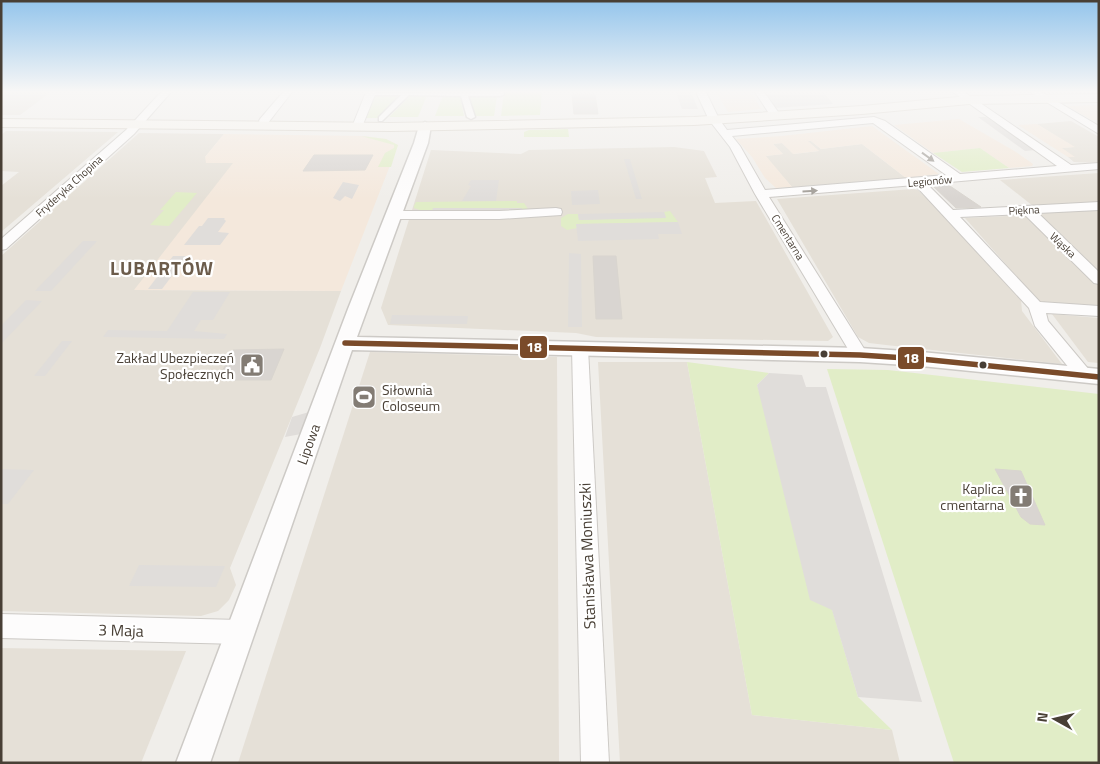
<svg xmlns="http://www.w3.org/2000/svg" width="1100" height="764" font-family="'Titillium Web',sans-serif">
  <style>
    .residential { fill: #e5e0d7 }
    .commercial { fill: #f4e8dc }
    .green { fill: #e1edc7 }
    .parking { fill: #e0ddda }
    .building { fill: #d9d5d1; stroke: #d9d5cf }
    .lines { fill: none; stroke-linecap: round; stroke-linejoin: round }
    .pedestrian-casing { stroke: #cdcac6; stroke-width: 3 }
    .minor-casing { stroke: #cdcac6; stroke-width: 2 }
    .tertiary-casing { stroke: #cdcac6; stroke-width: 3 }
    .secondary-casing { stroke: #d2ccc1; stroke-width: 2 }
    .pedestrian { fill: #fdfcfc; fill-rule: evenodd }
    .minor { fill: #fdfcfc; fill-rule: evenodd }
    .tertiary { fill: #fdfcfc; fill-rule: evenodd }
    .secondary { fill: #f7f4ee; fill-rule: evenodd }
    .bus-1-casing { stroke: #fff; stroke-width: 9 }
    .bus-1 { stroke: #7a4b2a; stroke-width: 5.5 }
    .oneway { fill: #a29e98 }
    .bus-dot { fill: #483f35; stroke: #fff; stroke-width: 2 }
    .labels { text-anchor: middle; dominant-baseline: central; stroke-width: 4.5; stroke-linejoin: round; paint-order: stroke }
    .far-street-label { font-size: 11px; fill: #483f35; stroke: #fff }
    .poi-label { font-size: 14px; fill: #483f35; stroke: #fff; text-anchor: end }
    .street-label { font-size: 14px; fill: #483f35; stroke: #fff }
    .near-street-label { font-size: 16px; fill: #483f35; stroke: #fff }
    .district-label { font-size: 19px; font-weight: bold; letter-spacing: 1px; fill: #6c5c4b; stroke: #fff }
    .line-badge { stroke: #fff; stroke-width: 2 }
    .badge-label { font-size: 14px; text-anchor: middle; font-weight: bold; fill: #fff }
  </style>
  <rect width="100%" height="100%" fill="#f0eeea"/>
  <g class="residential">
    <polygon points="1,92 51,92 20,115 1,115"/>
    <polygon points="1071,121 1099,137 1099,163 1074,162 1068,157 1074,157 1061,148 1074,147 1037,124"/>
    <polygon points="6,131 118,132 1,232 1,186 19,172 1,171 1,135"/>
    <polygon points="139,133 224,134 205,157 234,163 135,290 341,291 320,348 230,568 236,585 229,600 218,611 201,616 1,611 1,256"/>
    <polygon points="807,141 811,141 821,149 862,144 906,178 792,187 765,156 783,154 773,144 782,143 794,154 819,151"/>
    <polygon points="674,147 704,151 717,177 705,178 715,203 756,201 833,337 828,341 596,337 576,333 388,325 381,308 431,150 521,154 529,150"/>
    <polygon points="1099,173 1099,202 1033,206 1000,180"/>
    <polygon points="913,189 918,190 942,215 1021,300 1022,311 1062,364 886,345 869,343 858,337 777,199"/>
    <polygon points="1099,208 1099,275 1035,214"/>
    <polygon points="1029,215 1099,285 1099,305 1041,304 965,218"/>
    <polygon points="1052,314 1099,318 1099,363 1088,362"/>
    <polygon points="370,352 557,357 559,763 238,763"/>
    <polygon points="598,362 687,362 752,715 892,730 900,763 620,763"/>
    <polygon points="1,648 186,651 141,763 1,763"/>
  </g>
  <g class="commercial">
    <polygon points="716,92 751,92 761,109 728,112"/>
    <polygon points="1099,105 1099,120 1092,120 1067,106"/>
    <polygon points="959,119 1016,152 1033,164 1032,166 1009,168 980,148 933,153 894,125"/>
    <polygon points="1037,124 1075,147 1062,148 1075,157 1068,157 1018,125"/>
    <polygon points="872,126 939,174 906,178 862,144 821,149 811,141 808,141 819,151 793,154 782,143 773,144 783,154 766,156 792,187 776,188 765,178 752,157 736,139 782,136"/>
    <polygon points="224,134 364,136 386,139 398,145 341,291 134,290 233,163 206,163 205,157"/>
  </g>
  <g class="green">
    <polygon points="504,92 542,92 540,115 501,116"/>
    <polygon points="376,94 401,95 378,118 365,118"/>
    <polygon points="411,95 427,95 418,117 389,117"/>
    <polygon points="443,95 460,95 464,116 435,116"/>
    <polygon points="468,95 497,96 494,116 474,116"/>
    <polygon points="568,129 569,137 524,137 524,132 529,130"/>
    <polygon points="361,136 386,139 398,145 391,167 378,167 385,153 394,148 394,145"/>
    <polygon points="980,148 1009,168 962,172 933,153"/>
    <polygon points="176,192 197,193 169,226 150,225 164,210 160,210"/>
    <polygon points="517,201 517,203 524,203 530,212 521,213 522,209 426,212 414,208 414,206 416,202"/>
    <polygon points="670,211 678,222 577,224 577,228 567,230 561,226 561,218 568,214 578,214 579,220 666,217 664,212"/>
    <polygon points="687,362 769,373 757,385 832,609 858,697 892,730 752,715"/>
    <polygon points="827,369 888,370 1099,394 1099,763 954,763"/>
  </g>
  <g class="parking">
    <polygon points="676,92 691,92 698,109 682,109"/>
    <polygon points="824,93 833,104 774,108 765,94"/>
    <polygon points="978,117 986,117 1036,150 1025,151"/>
    <polygon points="624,159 630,159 642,199 636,199"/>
    <polygon points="471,180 499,180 496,201 462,201 471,186 468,185"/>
    <polygon points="343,182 359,185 352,199 345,196 340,201 333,198"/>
    <polygon points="598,190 600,204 572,205 571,191"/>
    <polygon points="433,208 522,208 521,212 432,211"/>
    <polygon points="664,212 666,218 579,220 578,214"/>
    <polygon points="208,218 225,218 224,219 226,221 218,232 229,233 220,245 184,245 199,226 202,226"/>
    <polygon points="678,222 682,234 658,234 659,239 578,241 576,224"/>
    <polygon points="83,241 97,241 51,291 35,291"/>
    <polygon points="569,253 581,254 582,327 568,327"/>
    <polygon points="173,256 187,256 162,289 148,289"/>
    <polygon points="193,292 230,292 213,320 201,320 194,331 227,334 224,339 103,337 108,330 167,331"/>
    <polygon points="26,300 42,301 1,344 1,326"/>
    <polygon points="392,315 468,316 467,324 390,324"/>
    <polygon points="62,341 72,341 45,376 34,376"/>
    <polygon points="769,373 802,375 806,387 826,387 922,702 858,697 832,610 810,600 757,385"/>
    <polygon points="309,412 301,434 285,437 292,417"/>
    <polygon points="1,469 34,470 8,504 1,504"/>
    <polygon points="139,565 225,566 216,587 129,586"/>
  </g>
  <g class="building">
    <polygon points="572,94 595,94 598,114 574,114"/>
    <polygon points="314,155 373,155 365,170 303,171"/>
    <polygon points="947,184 981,207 956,208 932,185"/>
    <polygon points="593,256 616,256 622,319 596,319"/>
    <polygon points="284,349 271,380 218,380 233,350"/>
    <polygon points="995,469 1021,471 1045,525 1030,524 1021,517"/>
  </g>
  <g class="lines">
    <g class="pedestrian-casing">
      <polygon id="pedestrian" points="503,92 504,94 501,96 468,96 475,117 471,119 467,117 461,96 409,95 382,121 379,121 379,117 401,95 371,95 368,93"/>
    </g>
    <g class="minor-casing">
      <g id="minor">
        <polygon points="161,92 171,92 134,134 6,249 1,250 1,239 126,130"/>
        <polygon points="283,92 292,92 268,123 260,123 259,121 260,119"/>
        <polygon points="366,92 376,92 362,127 357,130 353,129 352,127"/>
        <path d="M696,92H706L719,119L727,130L874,117L885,121L960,174L1057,166L953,92H964L1071,165L1099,163V169L927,184L953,210L1099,202V210L1038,213L1099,272V284L1094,283L1024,214L960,217L1040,302L1099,306V316L1046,313L1048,321L1090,371L1093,375L1090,379L1084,381L1078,379L1035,326L1029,308L915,185L769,197L868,355L866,359L860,361L854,359L755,194L730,147L709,120ZM873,123L946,175L765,190L740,146L732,136Z"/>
        <polygon points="755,92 764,92 781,116 780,118 772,118"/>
        <polygon points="1030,92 1041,92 1099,126 1099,134"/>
        <polygon points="556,208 561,209 562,212 561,215 499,219 394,219 388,215 394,211 499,211"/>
        <polygon points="580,342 586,344 588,348 609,763 581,763 572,348 574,344"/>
        <polygon points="1,614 240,620 249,623 252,632 249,641 240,644 1,638"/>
      </g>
    </g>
    <g class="tertiary-casing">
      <polygon id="tertiary" points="425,122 431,126 428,143 357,337 860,348 921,352 1099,369 1099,384 921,366 860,362 352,350 210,763 176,763 348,309 414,143 419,126"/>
    </g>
    <g class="secondary-casing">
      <polygon id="secondary" points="1099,94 1099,102 969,104 862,114 694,125 391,131 1,127 1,119 391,123 694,117 862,106 969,96"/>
    </g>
    <use href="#pedestrian" class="pedestrian"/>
    <use href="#minor" class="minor"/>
    <use href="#tertiary" class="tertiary"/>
    <use href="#secondary" class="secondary"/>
    <g class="bus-1-casing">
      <polyline id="bus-1" points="345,343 860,355 921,359 1099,377"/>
    </g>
    <use href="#bus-1" class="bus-1"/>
  </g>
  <defs><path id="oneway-solid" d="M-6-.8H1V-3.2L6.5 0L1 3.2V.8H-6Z" transform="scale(1.25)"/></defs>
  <g class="oneway">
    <use href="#oneway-solid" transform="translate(928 157) rotate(36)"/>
    <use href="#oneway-solid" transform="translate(810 191) rotate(-4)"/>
  </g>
  <linearGradient id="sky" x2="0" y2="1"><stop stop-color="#94c5ec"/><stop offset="0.46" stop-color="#f8f7f6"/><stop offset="1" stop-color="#f8f7f6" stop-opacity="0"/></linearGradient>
  <rect width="1100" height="199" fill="url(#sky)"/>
  <defs>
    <g id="civic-square" transform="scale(1.25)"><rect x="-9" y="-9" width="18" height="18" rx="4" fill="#837c74" stroke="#fff"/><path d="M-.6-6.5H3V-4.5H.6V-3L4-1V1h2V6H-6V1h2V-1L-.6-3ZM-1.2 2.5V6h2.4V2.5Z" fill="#fff"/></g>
    <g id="stadium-square" transform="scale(1.25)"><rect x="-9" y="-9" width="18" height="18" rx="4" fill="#837c74" stroke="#fff"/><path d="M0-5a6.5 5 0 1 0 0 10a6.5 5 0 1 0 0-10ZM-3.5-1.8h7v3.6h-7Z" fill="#fff"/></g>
    <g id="church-square" transform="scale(1.25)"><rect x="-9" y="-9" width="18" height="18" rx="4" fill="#837c74" stroke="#fff"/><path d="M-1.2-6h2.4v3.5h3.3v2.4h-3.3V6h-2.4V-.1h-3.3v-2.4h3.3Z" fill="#fff"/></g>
  </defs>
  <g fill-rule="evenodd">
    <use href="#civic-square" x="252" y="365"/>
    <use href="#stadium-square" x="364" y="397"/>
    <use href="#church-square" x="1021" y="496"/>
  </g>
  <g class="bus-dot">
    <circle cx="824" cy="354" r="4.5"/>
    <circle cx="983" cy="365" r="4.5"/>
  </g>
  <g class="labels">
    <g class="far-street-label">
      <text transform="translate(930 181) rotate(-5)">Legionów</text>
      <text transform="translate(69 186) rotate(-42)">Fryderyka Chopina</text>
      <text transform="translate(1024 210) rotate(-3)">Piękna</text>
      <text transform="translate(788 237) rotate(58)">Cmentarna</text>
      <text transform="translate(1063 245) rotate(44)">Wąska</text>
    </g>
    <g class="poi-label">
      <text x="234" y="357">Zakład Ubezpieczeń<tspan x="234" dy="16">Społecznych</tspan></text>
      <text x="382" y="389" text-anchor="start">Siłownia<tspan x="382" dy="16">Coloseum</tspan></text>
      <text x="1004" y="488">Kaplica<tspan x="1004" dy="16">cmentarna</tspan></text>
    </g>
    <g class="street-label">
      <text transform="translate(308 444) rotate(-70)">Lipowa</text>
    </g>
    <g class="near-street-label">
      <text transform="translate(587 556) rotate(-92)">Stanisława Moniuszki</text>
      <text transform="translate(121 630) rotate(2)">3 Maja</text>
    </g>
    <g class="district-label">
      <text x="162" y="267">LUBARTÓW</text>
    </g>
  </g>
  <g class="line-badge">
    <rect x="519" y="335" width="29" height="24" rx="5" fill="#7a4b2a"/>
    <rect x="897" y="346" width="28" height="24" rx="5" fill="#7a4b2a"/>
  </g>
  <g class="badge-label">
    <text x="534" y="352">18</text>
    <text x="911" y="363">18</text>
  </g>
  <rect width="1100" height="764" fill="none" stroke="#483f35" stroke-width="5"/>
  <g transform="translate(1055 719) rotate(278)" stroke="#ffffff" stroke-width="4" paint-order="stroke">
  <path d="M0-4L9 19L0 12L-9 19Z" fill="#483f35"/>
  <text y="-8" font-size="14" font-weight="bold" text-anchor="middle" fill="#483f35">N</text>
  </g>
</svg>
